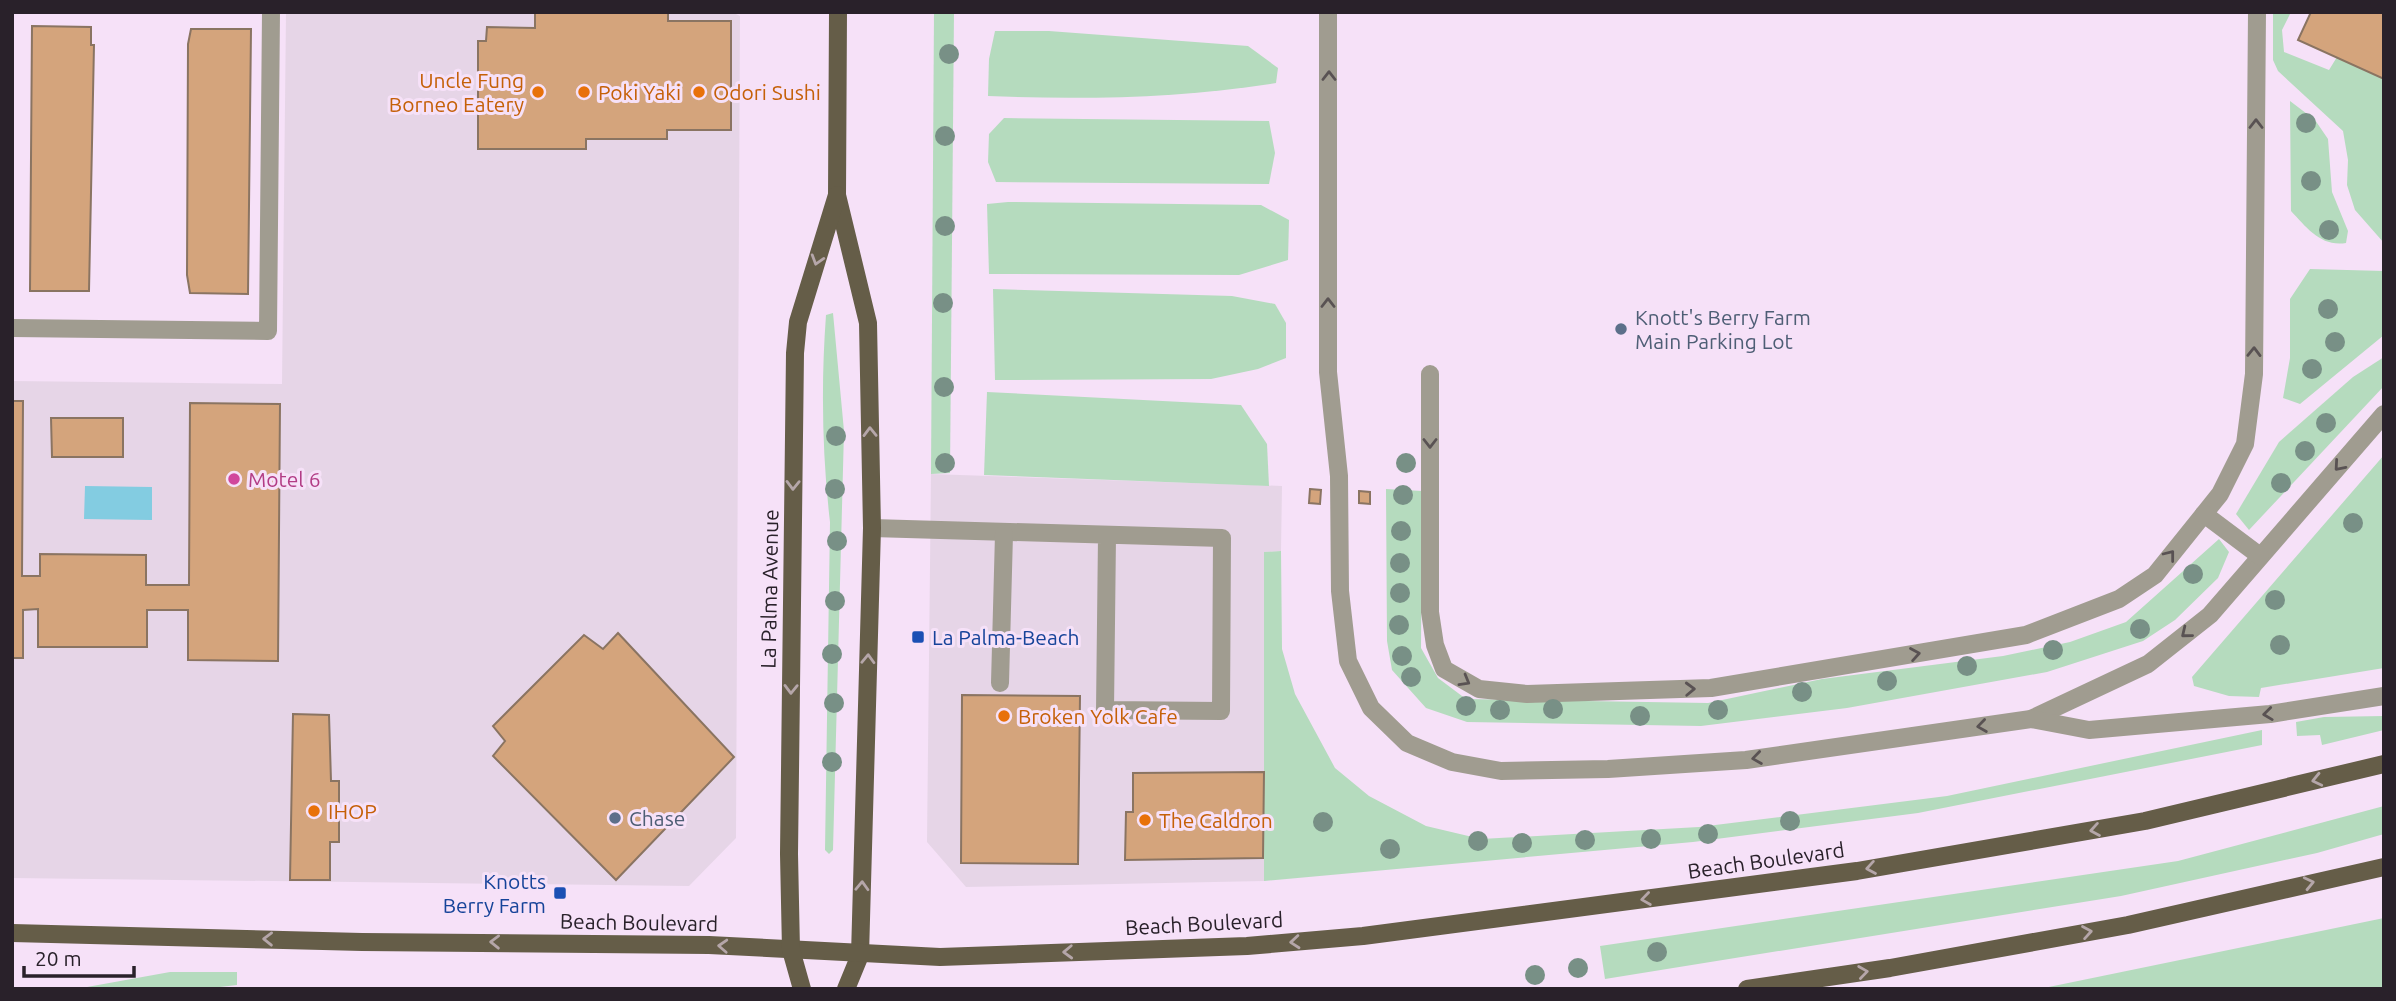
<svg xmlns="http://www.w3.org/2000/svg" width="2396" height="1001" font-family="Ubuntu,sans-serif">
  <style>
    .commercial { fill: #e6d5e7 }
    .green { fill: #b5dbbe }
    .water { fill: #83cce1 }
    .building { fill: #d4a47c; stroke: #8a7462; stroke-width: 2 }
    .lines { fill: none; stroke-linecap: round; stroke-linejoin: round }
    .lane { stroke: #a09c90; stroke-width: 18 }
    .primary { stroke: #655d48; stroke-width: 18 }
    .tree { fill: #789086 }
    .oneway { stroke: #595253 }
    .oneway2 { stroke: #b5a6a9 }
    .food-dot { fill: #e8710a; stroke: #f6e1f8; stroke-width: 2.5 }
    .service-dot { fill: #5c6f8a; stroke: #f6e1f8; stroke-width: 2.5 }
    .hotel-dot { fill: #d1479c; stroke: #f6e1f8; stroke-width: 2.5 }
    .transit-dot { fill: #1a4fb4; stroke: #f6e1f8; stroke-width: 2.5 }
    .labels { text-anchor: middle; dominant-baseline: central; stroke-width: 6; stroke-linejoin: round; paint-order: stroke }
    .food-label { font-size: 21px; fill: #c56008; stroke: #f6e1f8; text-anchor: start }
    .service-label { font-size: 21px; fill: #4e5e75; stroke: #f6e1f8; text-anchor: start }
    .hotel-label { font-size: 21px; fill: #b23c85; stroke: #f6e1f8; text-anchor: start }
    .street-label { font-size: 21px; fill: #29212a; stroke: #f6e1f8 }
    .transit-label { font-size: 21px; fill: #164399; stroke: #f6e1f8; text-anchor: start }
  </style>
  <rect width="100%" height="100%" fill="#f6e1f8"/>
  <g class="commercial">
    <polygon points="286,12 732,12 740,16 736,838 689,886 12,878 12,381 282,384"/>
    <polygon points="931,474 1282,486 1281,551 1264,552 1264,881 966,887 927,842"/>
  </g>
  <g class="green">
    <polygon points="934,12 954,12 950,473 931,474"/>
    <polygon points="2273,12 2291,12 2282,30 2284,52 2329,70 2337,57 2384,79 2384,243 2355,210 2347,185 2348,160 2343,131 2278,71 2273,60"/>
    <path d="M995,31H1049L1248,46L1278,68L1276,83C1182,98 1083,100 988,96L989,59Z"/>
    <path d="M2290,101L2315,120L2328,139L2332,192L2348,231L2346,243C2321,247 2307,228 2291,211Z"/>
    <polygon points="1004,118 1269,121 1275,153 1269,184 996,182 988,162 989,134"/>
    <polygon points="1008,202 1261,205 1289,220 1288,260 1239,275 989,274 987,204"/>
    <polygon points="2310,269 2384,271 2384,335 2300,404 2283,398 2290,358 2290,299"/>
    <polygon points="993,289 1232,296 1275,304 1286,323 1286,358 1258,369 1211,379 995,380"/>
    <path d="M833,313L844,431L833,850L829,854L825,850L830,522C822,454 821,383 826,315Z"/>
    <polygon points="2384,357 2384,386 2249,530 2236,514 2279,442 2353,377"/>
    <polygon points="987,392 1241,405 1267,444 1269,486 984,475"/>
    <polygon points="2384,455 2384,668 2261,688 2259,697 2229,696 2194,686 2192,677"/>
    <polygon points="1386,489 1422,491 1421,648 1438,678 1466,699 1708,703 1822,679 2003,656 2070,642 2126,622 2219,539 2229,552 2218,578 2175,620 2143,641 2047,672 1847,708 1701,726 1467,722 1426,708 1392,670 1387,641"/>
    <polygon points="1281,551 1282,649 1295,694 1335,768 1369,796 1426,826 1481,839 1699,827 1947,796 2262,730 2262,745 1918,813 1693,842 1264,881 1264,552"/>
    <polygon points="2384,716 2384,730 2322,745 2320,735 2297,736 2296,722 2324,717"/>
    <polygon points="2384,806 2384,834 2317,853 2121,896 1605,979 1600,946 2178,861"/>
    <polygon points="2384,918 2384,989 2039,989"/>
    <polygon points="170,972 237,972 237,985 203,989 76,989"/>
  </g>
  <polygon class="water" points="85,486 152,487 152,520 84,519"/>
  <g class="building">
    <polygon points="535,12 668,12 668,21 731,21 731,130 667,130 667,139 586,139 586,149 478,149 478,41 486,41 487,27 535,28"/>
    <polygon points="2311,12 2384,12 2384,79 2298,40"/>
    <polygon points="32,26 91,27 91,45 94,45 89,291 30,291"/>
    <polygon points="191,29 251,29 248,294 190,293 187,275 188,44"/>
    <polygon points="12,401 23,401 22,576 40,576 40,554 146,555 146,585 189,585 190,403 280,404 278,661 188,660 188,610 147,610 147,647 38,647 38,609 23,610 23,658 12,658"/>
    <polygon points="51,418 123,418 123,457 52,457"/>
    <polygon points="1310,489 1321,490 1320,504 1309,503"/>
    <polygon points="1359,491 1370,492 1370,504 1359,503"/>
    <polygon points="618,633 734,757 616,880 493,756 505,741 493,726 584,635 603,649"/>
    <polygon points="962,695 1080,696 1078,864 961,863"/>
    <polygon points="293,714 329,715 331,781 339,781 339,842 330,842 330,880 290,880"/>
    <polygon points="1264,772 1263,858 1125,860 1126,812 1133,812 1133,773"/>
  </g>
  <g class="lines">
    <g class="lane">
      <polyline points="1328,12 1328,372 1339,476 1340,591 1348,661 1371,708 1407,743 1452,762 1501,771 1608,769 1746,760 2031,719 2148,664 2210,615 2384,414"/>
      <polyline points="12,328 268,331 271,12"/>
      <polyline points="1430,374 1430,612 1435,645 1444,669 1479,689 1527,694 1711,688 2026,635 2119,599 2155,575 2220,494 2245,444 2254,374 2257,12"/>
      <polyline points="2204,514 2260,556"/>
      <polyline points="872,528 1222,538 1221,711 1105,710 1107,536"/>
      <polyline points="1000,683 1004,534"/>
      <polyline points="2031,719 2089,730 2270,714 2384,696"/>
    </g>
    <g class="primary">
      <polyline points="838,12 837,195 868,323 872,528 860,955 846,989"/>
      <polyline points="12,933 362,942 709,945 940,957 1247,946 1363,936 1857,871 2145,821 2384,764"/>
      <polyline points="802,989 791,950 789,854 795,353 798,322 837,195"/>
      <polyline points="1747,989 1890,968 2128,925 2384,867"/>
    </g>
  </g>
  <g class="tree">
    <circle cx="949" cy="54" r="10"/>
    <circle cx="2306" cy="123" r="10"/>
    <circle cx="945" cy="136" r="10"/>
    <circle cx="2311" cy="181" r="10"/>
    <circle cx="945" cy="226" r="10"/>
    <circle cx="2329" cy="230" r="10"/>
    <circle cx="943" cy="303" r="10"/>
    <circle cx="2328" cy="309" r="10"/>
    <circle cx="2335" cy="342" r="10"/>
    <circle cx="2312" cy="369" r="10"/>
    <circle cx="944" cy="387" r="10"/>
    <circle cx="2326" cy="423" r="10"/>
    <circle cx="836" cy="436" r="10"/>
    <circle cx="2305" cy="451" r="10"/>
    <circle cx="945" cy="463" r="10"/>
    <circle cx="1406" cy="463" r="10"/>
    <circle cx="2281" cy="483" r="10"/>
    <circle cx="835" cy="489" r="10"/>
    <circle cx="1403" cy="495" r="10"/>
    <circle cx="2353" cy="523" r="10"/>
    <circle cx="1401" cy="531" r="10"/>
    <circle cx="837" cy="541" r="10"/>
    <circle cx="1400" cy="563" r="10"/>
    <circle cx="2193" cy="574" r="10"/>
    <circle cx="1400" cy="593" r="10"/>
    <circle cx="2275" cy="600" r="10"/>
    <circle cx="835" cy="601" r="10"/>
    <circle cx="1399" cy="625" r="10"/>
    <circle cx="2140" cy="629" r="10"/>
    <circle cx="2280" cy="645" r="10"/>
    <circle cx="2053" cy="650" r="10"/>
    <circle cx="832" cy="654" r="10"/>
    <circle cx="1402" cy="656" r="10"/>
    <circle cx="1967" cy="666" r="10"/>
    <circle cx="1411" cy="677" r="10"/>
    <circle cx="1887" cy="681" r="10"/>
    <circle cx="1802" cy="692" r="10"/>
    <circle cx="834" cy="703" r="10"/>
    <circle cx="1466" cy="706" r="10"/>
    <circle cx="1553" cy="709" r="10"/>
    <circle cx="1500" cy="710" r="10"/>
    <circle cx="1718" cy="710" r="10"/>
    <circle cx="1640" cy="716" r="10"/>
    <circle cx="832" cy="762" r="10"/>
    <circle cx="1790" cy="821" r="10"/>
    <circle cx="1323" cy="822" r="10"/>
    <circle cx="1708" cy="834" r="10"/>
    <circle cx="1651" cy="839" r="10"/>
    <circle cx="1585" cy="840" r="10"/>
    <circle cx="1478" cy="841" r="10"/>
    <circle cx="1522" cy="843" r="10"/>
    <circle cx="1390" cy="849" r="10"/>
    <circle cx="1657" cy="952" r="10"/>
    <circle cx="1578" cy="968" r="10"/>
    <circle cx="1535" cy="975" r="10"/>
  </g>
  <defs><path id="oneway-chevron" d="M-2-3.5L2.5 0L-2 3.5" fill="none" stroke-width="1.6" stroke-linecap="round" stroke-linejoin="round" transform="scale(1.75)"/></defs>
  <g class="oneway">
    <use href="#oneway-chevron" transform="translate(1329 76) rotate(-90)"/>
    <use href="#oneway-chevron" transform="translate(2256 124) rotate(-90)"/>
    <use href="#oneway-chevron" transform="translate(1328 303) rotate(-90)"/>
    <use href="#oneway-chevron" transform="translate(2254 352) rotate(-89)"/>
    <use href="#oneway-chevron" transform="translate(1430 443) rotate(90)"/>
    <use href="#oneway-chevron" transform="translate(2339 466) rotate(131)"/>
    <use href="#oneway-chevron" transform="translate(2170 555) rotate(-52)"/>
    <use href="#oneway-chevron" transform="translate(2186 633) rotate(141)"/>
    <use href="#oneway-chevron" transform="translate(1915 654) rotate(-10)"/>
    <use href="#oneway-chevron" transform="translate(1465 681) rotate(30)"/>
    <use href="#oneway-chevron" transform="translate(1690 689) rotate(-2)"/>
    <use href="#oneway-chevron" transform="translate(2268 714) rotate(173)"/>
    <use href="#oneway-chevron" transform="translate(1982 726) rotate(172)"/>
    <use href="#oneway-chevron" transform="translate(1757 758) rotate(172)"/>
  </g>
  <g class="oneway2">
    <use href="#oneway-chevron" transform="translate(817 260) rotate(107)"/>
    <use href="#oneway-chevron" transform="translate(870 432) rotate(-91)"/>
    <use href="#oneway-chevron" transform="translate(793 485) rotate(91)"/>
    <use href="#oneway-chevron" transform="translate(868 659) rotate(-88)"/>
    <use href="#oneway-chevron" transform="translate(791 689) rotate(91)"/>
    <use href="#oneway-chevron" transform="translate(2317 780) rotate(167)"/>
    <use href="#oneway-chevron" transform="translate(2095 830) rotate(170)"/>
    <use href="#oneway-chevron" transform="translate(1871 868) rotate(170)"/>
    <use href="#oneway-chevron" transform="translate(2309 883) rotate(-13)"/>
    <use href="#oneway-chevron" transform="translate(862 886) rotate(-88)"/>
    <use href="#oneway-chevron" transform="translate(1646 899) rotate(172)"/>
    <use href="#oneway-chevron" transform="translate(2087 932) rotate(-10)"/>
    <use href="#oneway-chevron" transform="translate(268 939) rotate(-179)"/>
    <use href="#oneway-chevron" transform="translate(495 942) rotate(-179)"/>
    <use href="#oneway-chevron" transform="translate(1295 942) rotate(175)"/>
    <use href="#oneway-chevron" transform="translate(723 946) rotate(-177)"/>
    <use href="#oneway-chevron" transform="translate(1068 952) rotate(178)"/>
    <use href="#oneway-chevron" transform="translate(1863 972) rotate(-8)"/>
  </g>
  <g class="food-dot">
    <circle cx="538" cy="92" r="7"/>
    <circle cx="584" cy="92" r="7"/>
    <circle cx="699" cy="92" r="7"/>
    <circle cx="1004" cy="716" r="7"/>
    <circle cx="314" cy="811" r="7"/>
    <circle cx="1145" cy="820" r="7"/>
  </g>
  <g class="service-dot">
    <circle cx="1621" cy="329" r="7"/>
    <circle cx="615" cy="818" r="7"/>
  </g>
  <circle class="hotel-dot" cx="234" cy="479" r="7"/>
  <g class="transit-dot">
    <rect x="911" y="630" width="14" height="14" rx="3.5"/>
    <rect x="553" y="886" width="14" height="14" rx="3.5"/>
  </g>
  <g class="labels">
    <g class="food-label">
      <text x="524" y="80" text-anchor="end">Uncle Fung<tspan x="524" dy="24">Borneo Eatery</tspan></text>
      <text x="598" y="92">Poki Yaki</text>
      <text x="713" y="92">Odori Sushi</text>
      <text x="1018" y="716">Broken Yolk Cafe</text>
      <text x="328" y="811">IHOP</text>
      <text x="1159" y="820">The Caldron</text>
    </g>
    <g class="service-label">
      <text x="1635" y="317">Knott's Berry Farm<tspan x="1635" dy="24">Main Parking Lot</tspan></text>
      <text x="629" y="818">Chase</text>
    </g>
    <g class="hotel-label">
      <text x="248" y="479">Motel 6</text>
    </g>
    <g class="street-label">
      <text transform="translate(769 589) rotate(-89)">La Palma Avenue</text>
      <text transform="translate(1766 860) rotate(-8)">Beach Boulevard</text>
      <text transform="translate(639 922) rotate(1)">Beach Boulevard</text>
      <text transform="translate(1204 923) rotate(-3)">Beach Boulevard</text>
    </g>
    <g class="transit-label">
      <text x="932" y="637">La Palma-Beach</text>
      <text x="546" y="881" text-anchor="end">Knotts<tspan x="546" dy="24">Berry Farm</tspan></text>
    </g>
  </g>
  <rect width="2396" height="1001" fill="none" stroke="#29212a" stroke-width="28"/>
  <path d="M24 966v10h110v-10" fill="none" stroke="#29212a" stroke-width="3.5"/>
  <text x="35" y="966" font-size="21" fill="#29212a" stroke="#f6e1f8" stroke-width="5" paint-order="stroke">20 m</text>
</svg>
